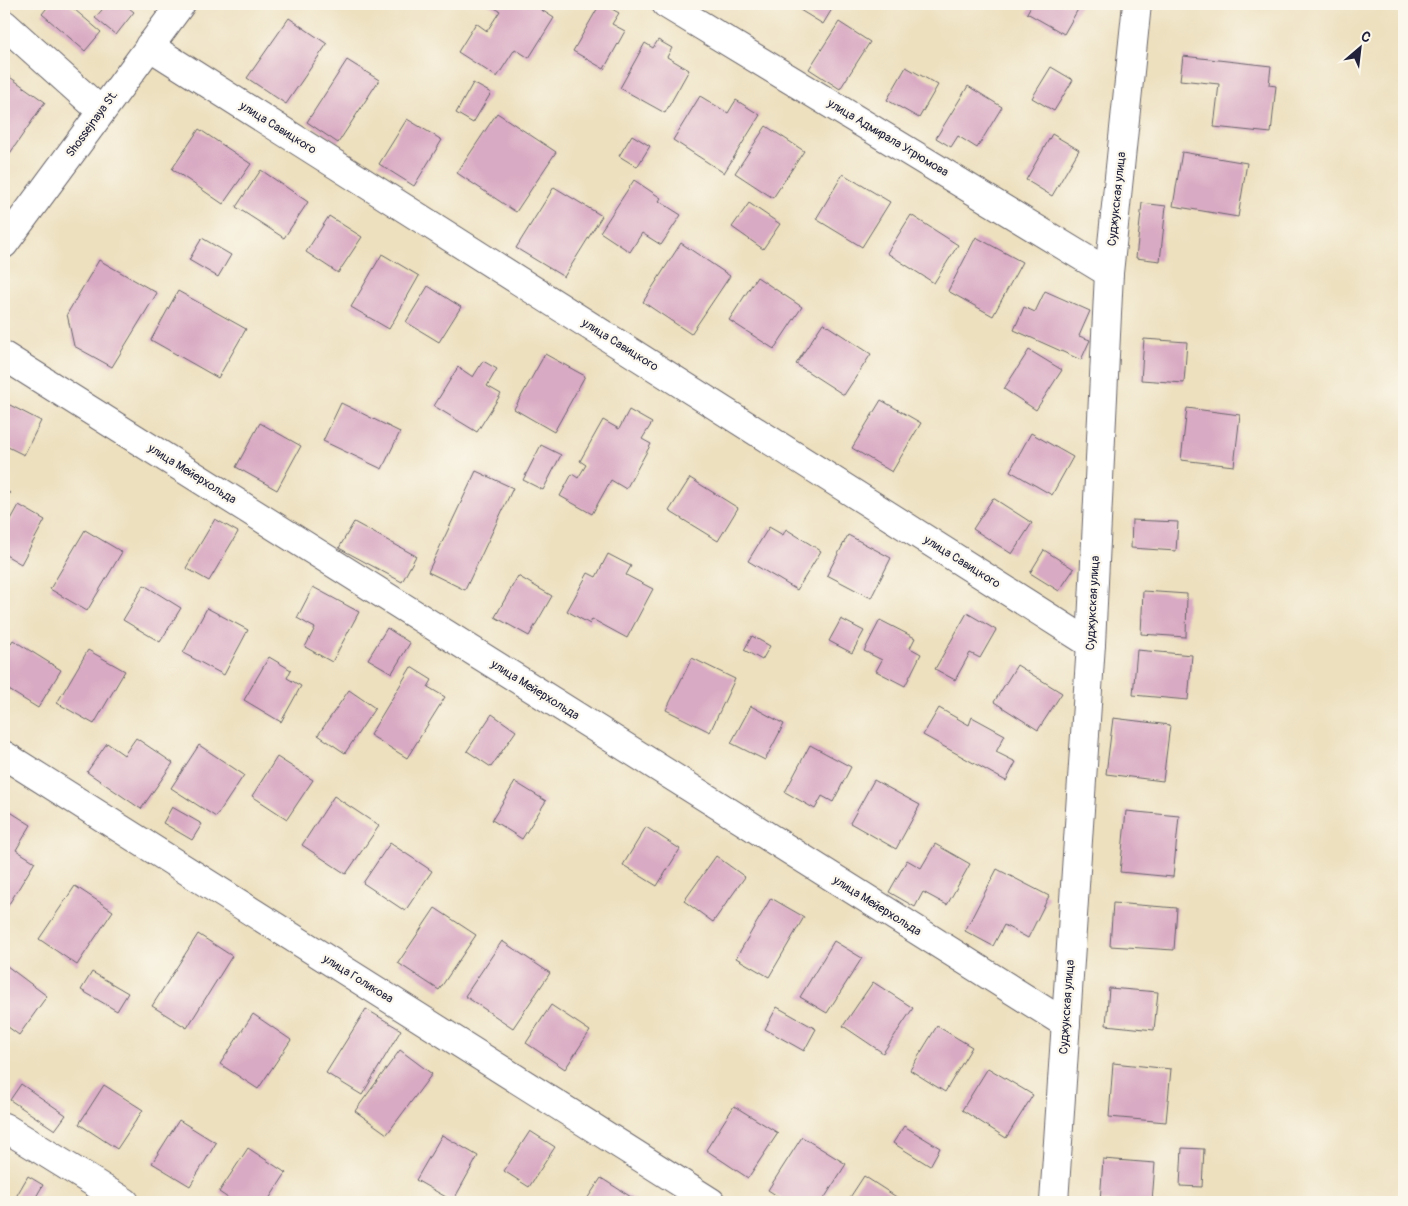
<svg xmlns="http://www.w3.org/2000/svg" width="1408" height="1206" font-family="Pangolin,sans-serif">
  <style>
    .building { fill: #d9aac3 }
    .lines { fill: none; stroke-linecap: round; stroke-linejoin: round }
    .street-casing { stroke: #696469; stroke-width: 30 }
    .secondary-casing { stroke: #696469; stroke-width: 30 }
    .street { stroke: #fff; stroke-width: 28 }
    .secondary { stroke: #fff; stroke-width: 28 }
    .labels { text-anchor: middle; dominant-baseline: central; stroke-width: 4.5; stroke-linejoin: round; paint-order: stroke }
    .street-label { font-size: 12px; fill: #22223b; stroke: #fbf7ec }
  </style>
  <rect width="100%" height="100%" fill="#fbf7ec"/>
  <filter id="ink" filterUnits="userSpaceOnUse"><feTurbulence type="fractalNoise" baseFrequency=".02" numOctaves="2"/><feDisplacementMap in="SourceGraphic" scale="10" xChannelSelector="R" yChannelSelector="G"/><feConvolveMatrix kernelMatrix="1 2 1 2 8 2 1 2 1" color-interpolation-filters="sRGB"/></filter>
  <filter id="wash" filterUnits="userSpaceOnUse"><feTurbulence type="fractalNoise" baseFrequency=".0096" numOctaves="4" result="noise"/><feDisplacementMap in="SourceGraphic" scale="20" xChannelSelector="R" yChannelSelector="G"/><feGaussianBlur stdDeviation="1.12" result="paint"/><feColorMatrix in="noise" values="0 0 0 0 0 0 0 0 0 0 0 0 0 0 0 0 0 1.4 0 .05"/><feComposite in="paint" operator="in"/></filter>
  <g filter="url(#wash)">
    <rect width="100%" height="100%" fill="#ede0bf"/>
    <g id="blocks">
      <g class="building">
        <polygon points="50,4 68,4 101,32 85,51 42,14"/>
        <polygon points="107,4 124,4 134,12 116,35 95,18"/>
        <polygon points="487,4 543,4 540,9 554,18 529,58 515,49 497,77 458,52 476,23 487,31 500,11"/>
        <polygon points="600,4 603,4 619,13 612,24 625,31 604,69 573,51"/>
        <polygon points="804,4 835,4 823,24 800,10"/>
        <polygon points="1032,4 1081,4 1064,34 1027,13"/>
        <polygon points="289,18 327,44 286,104 247,78"/>
        <polygon points="839,22 870,42 840,89 809,69"/>
        <polygon points="658,40 672,48 667,57 689,70 665,113 620,88 645,43 653,48"/>
        <polygon points="1183,56 1271,66 1269,85 1276,86 1271,133 1214,127 1219,84 1180,80"/>
        <polygon points="347,60 379,80 338,143 307,122"/>
        <polygon points="906,67 938,85 919,118 887,100"/>
        <polygon points="1051,67 1073,80 1054,111 1032,98"/>
        <polygon points="4,73 45,102 4,162"/>
        <polygon points="473,83 491,93 473,123 456,113"/>
        <polygon points="968,86 1002,107 977,148 958,136 951,147 936,138"/>
        <polygon points="700,96 728,113 736,100 760,115 724,173 673,140"/>
        <polygon points="497,113 556,152 516,212 457,173"/>
        <polygon points="407,119 442,140 414,186 379,164"/>
        <polygon points="766,126 804,151 773,198 735,173"/>
        <polygon points="199,129 251,164 223,204 172,169"/>
        <polygon points="1052,134 1079,150 1052,196 1026,180"/>
        <polygon points="632,135 650,146 637,167 619,156"/>
        <polygon points="1182,152 1247,163 1238,217 1173,206"/>
        <polygon points="261,170 308,202 284,238 236,207"/>
        <polygon points="843,174 890,202 862,247 816,219"/>
        <polygon points="634,180 661,198 659,201 681,215 661,245 642,233 630,252 600,232"/>
        <polygon points="554,187 602,216 564,277 516,248"/>
        <polygon points="749,203 780,224 763,249 732,227"/>
        <polygon points="1142,203 1166,206 1160,261 1136,258"/>
        <polygon points="911,215 958,245 934,283 887,253"/>
        <polygon points="329,216 362,237 338,273 306,252"/>
        <polygon points="976,237 1022,262 993,316 948,291"/>
        <polygon points="202,238 231,255 218,277 189,260"/>
        <polygon points="681,243 730,276 691,334 643,302"/>
        <polygon points="382,254 419,276 389,329 351,307"/>
        <polygon points="99,260 157,293 112,367 74,346 67,314"/>
        <polygon points="757,277 802,307 774,349 729,320"/>
        <polygon points="428,286 461,307 439,342 406,322"/>
        <polygon points="178,291 246,329 218,378 151,340"/>
        <polygon points="1045,291 1090,311 1079,336 1090,340 1081,360 1014,330 1024,307 1035,312"/>
        <polygon points="823,323 871,354 844,395 796,364"/>
        <polygon points="1144,339 1187,342 1184,383 1141,380"/>
        <polygon points="1029,350 1062,370 1036,410 1004,389"/>
        <polygon points="545,354 585,376 554,432 514,409"/>
        <polygon points="483,361 497,369 487,386 501,394 477,432 434,406 458,367 473,377"/>
        <polygon points="881,400 921,423 892,472 852,448"/>
        <polygon points="4,402 41,421 24,455 4,445"/>
        <polygon points="341,403 400,432 382,469 323,441"/>
        <polygon points="1187,408 1240,415 1234,466 1181,460"/>
        <polygon points="629,410 652,423 642,439 651,444 626,489 611,480 592,514 560,496 572,474 578,478 586,465 580,461 603,420 619,429"/>
        <polygon points="260,423 301,446 277,490 236,467"/>
        <polygon points="1031,433 1073,457 1052,495 1010,471"/>
        <polygon points="541,445 561,455 543,490 523,480"/>
        <polygon points="476,471 513,488 465,590 428,572"/>
        <polygon points="690,478 738,508 718,541 669,511"/>
        <polygon points="4,488 10,493 4,502"/>
        <polygon points="993,498 1032,523 1012,554 973,529"/>
        <polygon points="19,505 45,520 21,564 4,554 4,532"/>
        <polygon points="215,519 238,532 209,581 186,568"/>
        <polygon points="1132,520 1178,522 1176,551 1131,548"/>
        <polygon points="354,522 416,556 402,582 339,548"/>
        <polygon points="769,527 783,535 786,529 821,551 797,590 748,561"/>
        <polygon points="85,530 122,552 87,611 50,589"/>
        <polygon points="848,535 891,558 871,598 827,575"/>
        <polygon points="1044,550 1074,569 1059,591 1030,573"/>
        <polygon points="608,554 631,566 626,575 653,589 627,638 592,619 590,624 567,611 588,573 596,577"/>
        <polygon points="518,576 552,596 529,636 495,617"/>
        <polygon points="144,585 181,608 160,642 123,620"/>
        <polygon points="313,587 359,612 332,662 305,647 315,628 297,618"/>
        <polygon points="1143,591 1187,594 1186,637 1141,634"/>
        <polygon points="207,608 248,630 224,675 183,653"/>
        <polygon points="967,613 996,630 980,658 970,653 955,680 935,669"/>
        <polygon points="841,619 864,631 852,653 829,641"/>
        <polygon points="880,620 915,638 910,648 921,654 905,686 876,671 882,660 864,651"/>
        <polygon points="387,628 410,643 392,673 368,659"/>
        <polygon points="752,636 770,646 762,660 744,650"/>
        <polygon points="13,640 61,670 38,708 4,687 4,654"/>
        <polygon points="88,650 125,671 94,724 57,703"/>
        <polygon points="1137,650 1192,655 1188,700 1133,695"/>
        <polygon points="269,657 291,670 287,678 301,686 281,722 244,700"/>
        <polygon points="692,658 735,679 710,732 666,710"/>
        <polygon points="1017,665 1062,693 1038,730 994,702"/>
        <polygon points="411,667 432,680 428,687 445,697 407,758 370,735"/>
        <polygon points="349,690 375,708 345,753 318,735"/>
        <polygon points="751,706 784,724 765,760 731,743"/>
        <polygon points="939,708 969,725 972,717 1005,735 996,752 1016,762 1006,781 923,735"/>
        <polygon points="492,714 516,731 491,767 467,751"/>
        <polygon points="1113,718 1170,725 1163,781 1106,774"/>
        <polygon points="136,738 173,763 141,809 87,772 107,743 124,755"/>
        <polygon points="199,745 244,775 216,817 171,788"/>
        <polygon points="810,745 851,767 833,802 822,796 815,809 785,792"/>
        <polygon points="277,757 313,780 287,819 252,796"/>
        <polygon points="874,780 920,805 896,849 850,823"/>
        <polygon points="515,782 546,801 522,839 492,820"/>
        <polygon points="334,796 379,826 346,874 302,845"/>
        <polygon points="172,807 202,824 192,840 163,823"/>
        <polygon points="4,808 31,825 16,850 35,862 4,912"/>
        <polygon points="1126,811 1179,816 1173,877 1120,872"/>
        <polygon points="646,827 680,849 657,886 623,865"/>
        <polygon points="390,843 432,871 405,911 363,883"/>
        <polygon points="935,844 970,864 947,905 923,892 915,907 889,892 907,860 921,868"/>
        <polygon points="716,856 745,877 713,922 684,901"/>
        <polygon points="997,869 1049,896 1028,938 1004,925 993,946 965,931"/>
        <polygon points="75,886 113,911 77,965 39,939"/>
        <polygon points="771,898 804,917 769,977 736,958"/>
        <polygon points="1113,903 1177,908 1174,950 1110,946"/>
        <polygon points="435,908 476,935 439,990 398,963"/>
        <polygon points="198,934 232,956 187,1028 152,1006"/>
        <polygon points="502,941 550,973 513,1028 465,996"/>
        <polygon points="834,941 862,958 827,1013 800,997"/>
        <polygon points="7,966 47,996 19,1035 4,1024 4,970"/>
        <polygon points="92,972 128,993 117,1011 81,990"/>
        <polygon points="873,982 913,1008 883,1053 843,1026"/>
        <polygon points="1109,988 1158,992 1154,1030 1106,1025"/>
        <polygon points="551,1005 590,1031 565,1069 526,1043"/>
        <polygon points="777,1007 816,1029 804,1051 765,1029"/>
        <polygon points="366,1009 401,1030 362,1095 326,1073"/>
        <polygon points="253,1014 291,1040 258,1089 220,1064"/>
        <polygon points="937,1026 972,1047 945,1092 910,1070"/>
        <polygon points="400,1050 432,1074 387,1134 355,1111"/>
        <polygon points="1113,1063 1171,1069 1166,1122 1109,1117"/>
        <polygon points="988,1068 1033,1095 1006,1138 962,1110"/>
        <polygon points="21,1084 66,1115 55,1130 10,1100"/>
        <polygon points="104,1085 143,1110 117,1149 79,1124"/>
        <polygon points="734,1106 778,1133 748,1178 706,1150"/>
        <polygon points="179,1120 216,1143 190,1186 152,1163"/>
        <polygon points="904,1126 940,1148 930,1166 893,1143"/>
        <polygon points="530,1131 555,1147 529,1187 504,1171"/>
        <polygon points="442,1135 478,1156 453,1201 416,1180"/>
        <polygon points="802,1137 846,1164 822,1202 787,1202 768,1190"/>
        <polygon points="248,1148 286,1173 267,1202 234,1202 219,1192"/>
        <polygon points="1182,1148 1204,1149 1202,1187 1180,1186"/>
        <polygon points="1103,1159 1155,1163 1152,1202 1100,1202"/>
        <polygon points="28,1176 43,1185 33,1202 13,1202"/>
        <polygon points="864,1176 898,1198 896,1202 847,1202"/>
        <polygon points="601,1178 639,1202 585,1202"/>
      </g>
    </g>
  </g>
  <g filter="url(#ink)">
    <use href="#blocks" fill-opacity="0" stroke="#696469" stroke-width="1"/>
    <g class="lines">
      <g class="street-casing">
        <g id="street">
          <polyline points="666,4 1109,273"/>
          <polyline points="4,24 101,111"/>
          <polyline points="149,46 1091,644"/>
          <polyline points="4,356 1066,1024"/>
          <polyline points="4,755 711,1202"/>
          <polyline points="4,1127 125,1202"/>
          <polyline points="1054,1202 1091,644 1109,273 1137,4"/>
        </g>
      </g>
      <g class="secondary-casing">
        <polyline id="secondary" points="4,244 181,4"/>
      </g>
      <use href="#street" class="street"/>
      <use href="#secondary" class="secondary"/>
    </g>
  </g>
  <g class="labels">
    <g class="street-label">
      <text transform="translate(92 124) rotate(-54)">Shossejnaya St.</text>
      <text transform="translate(278 128) rotate(32)">улица Савицкого</text>
      <text transform="translate(888 138) rotate(31)">улица Адмирала Угрюмова</text>
      <text transform="translate(1117 199) rotate(-84)">Суджукская улица</text>
      <text transform="translate(620 345) rotate(32)">улица Савицкого</text>
      <text transform="translate(192 474) rotate(32)">улица Мейерхольда</text>
      <text transform="translate(962 562) rotate(32)">улица Савицкого</text>
      <text transform="translate(1093 603) rotate(-87)">Суджукская улица</text>
      <text transform="translate(535 690) rotate(32)">улица Мейерхольда</text>
      <text transform="translate(877 906) rotate(32)">улица Мейерхольда</text>
      <text transform="translate(358 979) rotate(32)">улица Голикова</text>
      <text transform="translate(1067 1007) rotate(-86)">Суджукская улица</text>
    </g>
  </g>
  <rect width="1408" height="1206" fill="none" stroke="#fbf7ec" stroke-width="20"/>
  <g transform="translate(1360 48) rotate(28)" stroke="#fbf7ec" stroke-width="4" paint-order="stroke">
  <path d="M0-4L9 19L0 12L-9 19Z" fill="#22223b"/>
  <text y="-8" font-size="14" font-weight="bold" text-anchor="middle" fill="#22223b">С</text>
  </g>
</svg>
